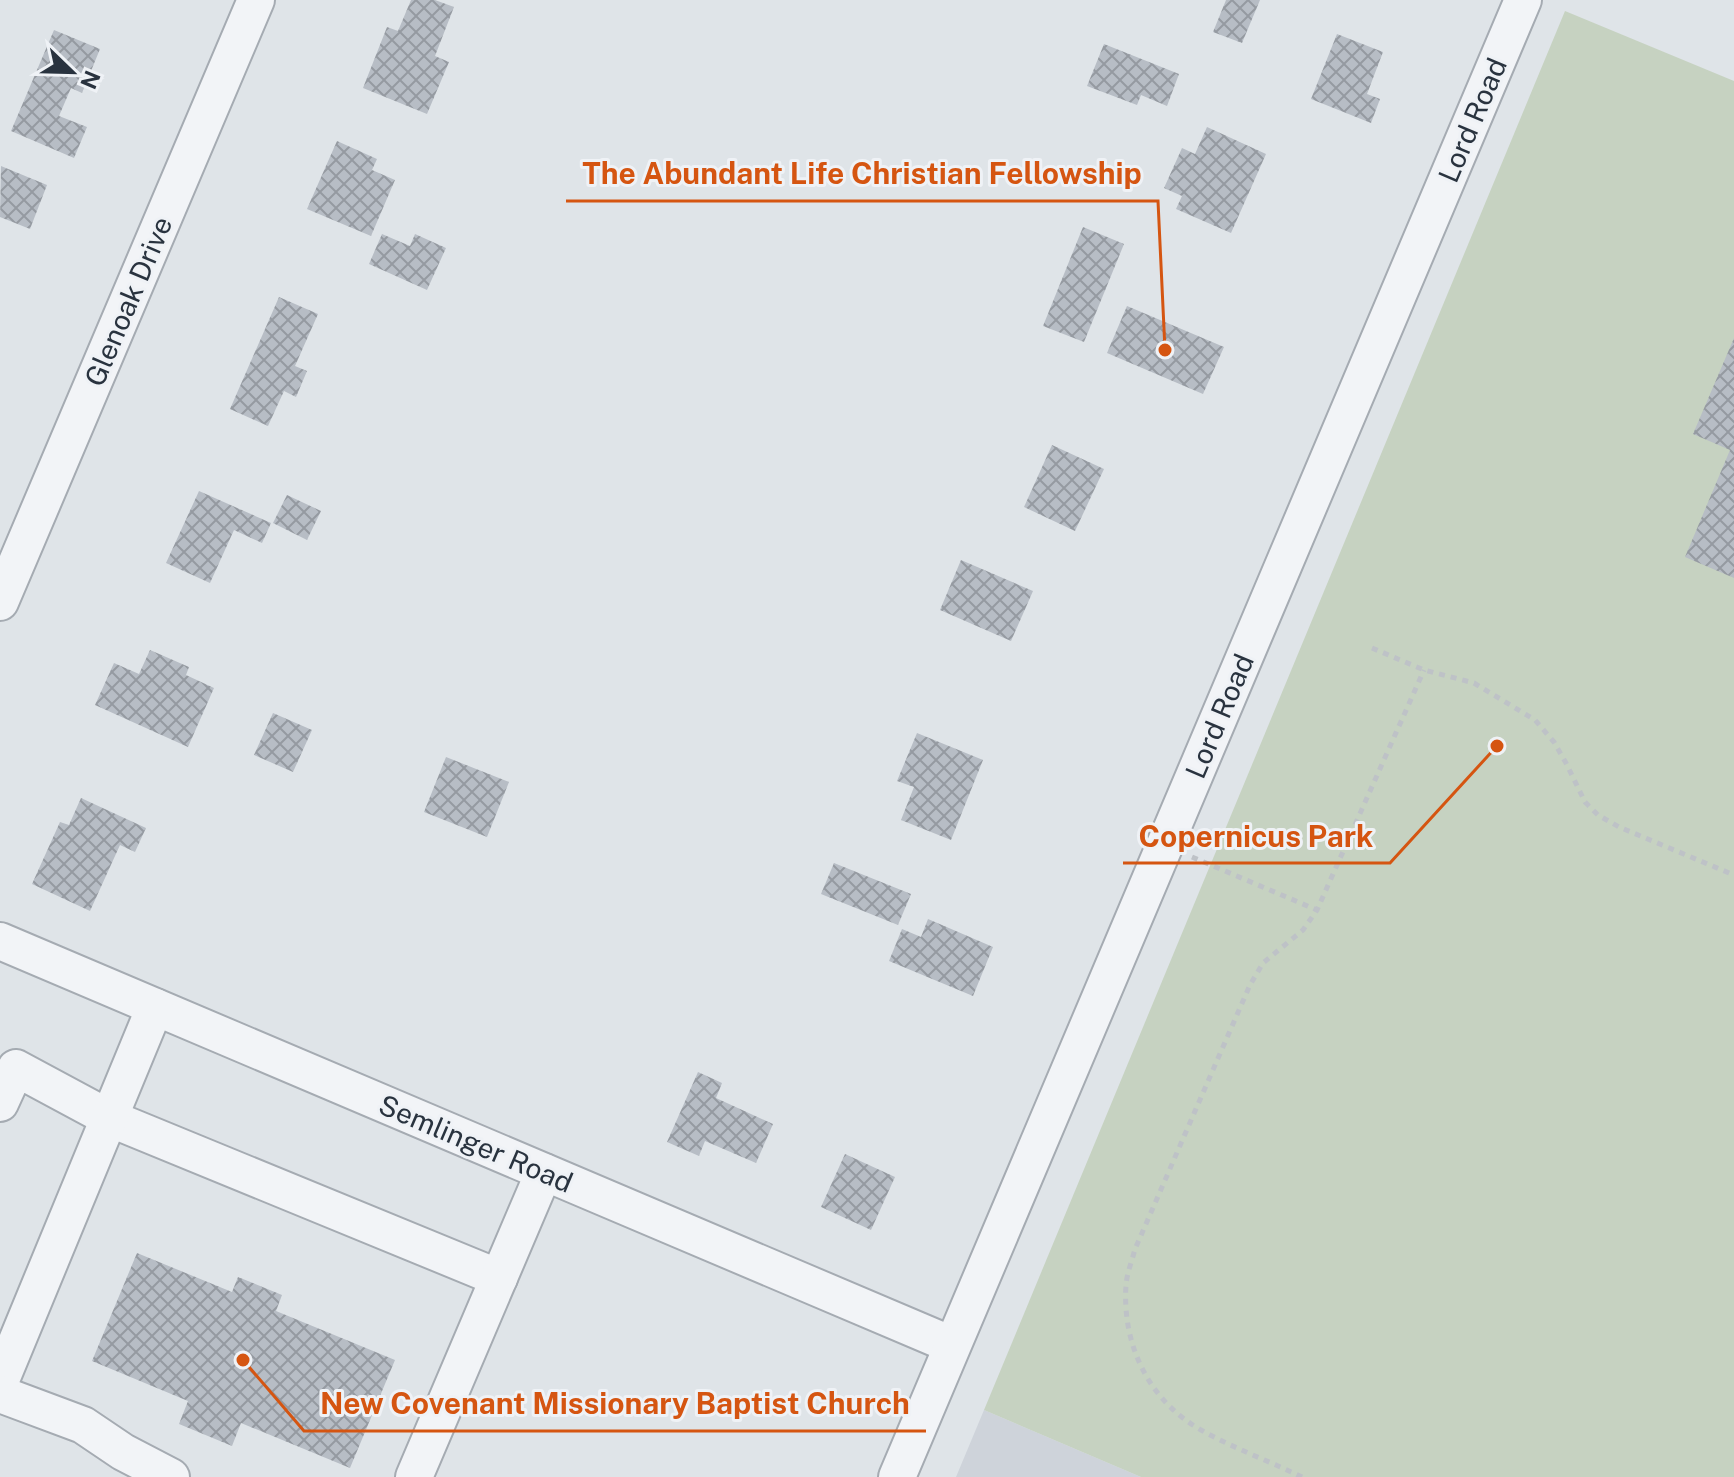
<svg xmlns="http://www.w3.org/2000/svg" width="1734" height="1477" font-family="'Public Sans',sans-serif">
  <style>
    .built { fill: #ced3da }
    .green { fill: #c6d2c1 }
    .building { fill: url(#building-cross-hatch) }
    .lines { fill: none; stroke-linecap: round; stroke-linejoin: round }
    .minor-casing { stroke: #a5abb2; stroke-width: 40 }
    .path { stroke: #bec2c7; stroke-width: 5; stroke-dasharray: 6 6; stroke-linecap: butt }
    .minor { stroke: #f2f4f7; stroke-width: 36 }
    .labels { text-anchor: middle; dominant-baseline: central; stroke-width: 6; stroke-linejoin: round; paint-order: stroke }
    .street-label { font-size: 28px; fill: #29333f; stroke: #eff2f6 }
    .leader { fill: none; stroke: #d55511; stroke-width: 3 }
    .callout-dot { fill: #d55511; stroke: #eff2f6; stroke-width: 3 }
    .callout-label { font-size: 30px; text-anchor: middle; font-weight: bold; fill: #d55511; stroke: #eff2f6; stroke-width: 6; stroke-linejoin: round; paint-order: stroke }
  </style>
  <defs>
    <pattern id="building-cross-hatch" width="8" height="8" patternUnits="userSpaceOnUse" patternTransform="scale(2)"><rect width="8" height="8" fill="#b7bdc5"/><path d="M0 0l8 8M0 8l8-8" fill="none" stroke="#959aa1"/></pattern>
  </defs>
  <rect width="100%" height="100%" fill="#dfe4e8"/>
  <polygon class="built" points="984,1410 1141,1477 956,1477"/>
  <polygon class="green" points="1565,11 1734,81 1734,1477 1141,1477 984,1410"/>
  <g class="building">
    <polygon points="411,0 435,0 454,7 435,56 449,62 427,114 363,88 387,27 398,31"/>
    <polygon points="1226,0 1260,0 1242,43 1213,32"/>
    <polygon points="54,30 100,49 82,93 71,88 59,116 87,127 74,158 11,131"/>
    <polygon points="1337,34 1383,52 1367,94 1380,99 1371,123 1311,99"/>
    <polygon points="1104,44 1179,74 1167,106 1141,95 1137,105 1087,86"/>
    <polygon points="1207,127 1266,154 1231,233 1176,209 1182,196 1164,188 1182,148 1195,154"/>
    <polygon points="337,141 377,159 372,170 395,180 371,236 307,209"/>
    <polygon points="1,166 47,185 30,229 0,217"/>
    <polygon points="1083,227 1124,244 1084,342 1043,326"/>
    <polygon points="382,234 410,246 415,234 446,248 427,290 369,264"/>
    <polygon points="279,297 318,314 295,366 307,371 296,397 284,391 268,426 230,409"/>
    <polygon points="1127,306 1224,347 1203,394 1107,353"/>
    <polygon points="1734,338 1734,578 1685,557 1730,450 1693,434"/>
    <polygon points="1052,445 1104,469 1075,531 1024,507"/>
    <polygon points="199,491 271,523 262,543 234,530 210,583 166,563"/>
    <polygon points="287,495 321,511 307,540 273,523"/>
    <polygon points="961,560 1033,591 1011,641 940,610"/>
    <polygon points="150,650 189,667 186,675 214,688 188,747 95,705 114,663 139,674"/>
    <polygon points="273,713 312,730 293,772 254,755"/>
    <polygon points="917,733 983,760 951,840 901,820 914,787 897,781"/>
    <polygon points="446,757 509,782 487,837 424,812"/>
    <polygon points="81,798 146,828 135,852 120,845 90,911 32,884 60,822 69,825"/>
    <polygon points="834,863 911,894 898,925 821,894"/>
    <polygon points="928,919 993,947 973,996 889,961 902,929 921,937"/>
    <polygon points="698,1072 722,1083 716,1098 773,1124 756,1163 705,1141 699,1156 667,1142"/>
    <polygon points="845,1154 895,1177 871,1230 821,1207"/>
    <polygon points="137,1253 232,1292 238,1277 282,1295 276,1311 395,1360 350,1468 241,1423 232,1446 179,1424 188,1401 92,1361"/>
  </g>
  <g class="lines">
    <g class="minor-casing">
      <g id="minor">
        <polyline points="0,602 256,0"/>
        <polyline points="0,941 952,1345"/>
        <polyline points="0,1103 16,1068 109,1118 499,1278"/>
        <polyline points="0,1382 155,1007"/>
        <polyline points="0,1394 83,1425 123,1452 171,1477"/>
        <polyline points="414,1477 544,1172"/>
        <polyline points="897,1477 1523,0"/>
      </g>
    </g>
    <g class="path">
      <polyline points="1372,648 1424,670 1474,683 1535,720 1554,742 1566,763 1585,802 1598,815 1619,827 1734,875"/>
      <polyline points="1192,857 1317,910"/>
      <path d="M1302,1477C1269,1461 1233,1448 1201,1430C1148,1400 1122,1344 1126,1285C1127,1273 1132,1261 1135,1249L1250,985L1263,963L1303,930L1317,910L1424,670"/>
    </g>
    <use href="#minor" class="minor"/>
  </g>
  <g class="labels">
    <g class="street-label">
      <text transform="translate(1472 120) rotate(-67)">Lord Road</text>
      <text transform="translate(128 301) rotate(-67)">Glenoak Drive</text>
      <text transform="translate(1219 716) rotate(-67)">Lord Road</text>
      <text transform="translate(476 1143) rotate(23)">Semlinger Road</text>
    </g>
  </g>
  <path class="leader" d="M1165 350L1158 201H566M1497 746L1390 863H1123M243 1360L304 1431H926"/>
  <g class="callout-dot">
    <circle cx="1165" cy="350" r="8"/>
    <circle cx="1497" cy="746" r="8"/>
    <circle cx="243" cy="1360" r="8"/>
  </g>
  <g class="callout-label">
    <text x="862" y="184">The Abundant Life Christian Fellowship</text>
    <text x="1256" y="847">Copernicus Park</text>
    <text x="615" y="1414">New Covenant Missionary Baptist Church</text>
  </g>
  <g transform="translate(72 72) rotate(113)" stroke="#eff2f6" stroke-width="6" paint-order="stroke">
  <path d="M0-6L14 30L0 20L-14 30Z" fill="#29333f"/>
  <text y="-12" font-size="22" font-weight="bold" text-anchor="middle" fill="#29333f">N</text>
  </g>
</svg>
